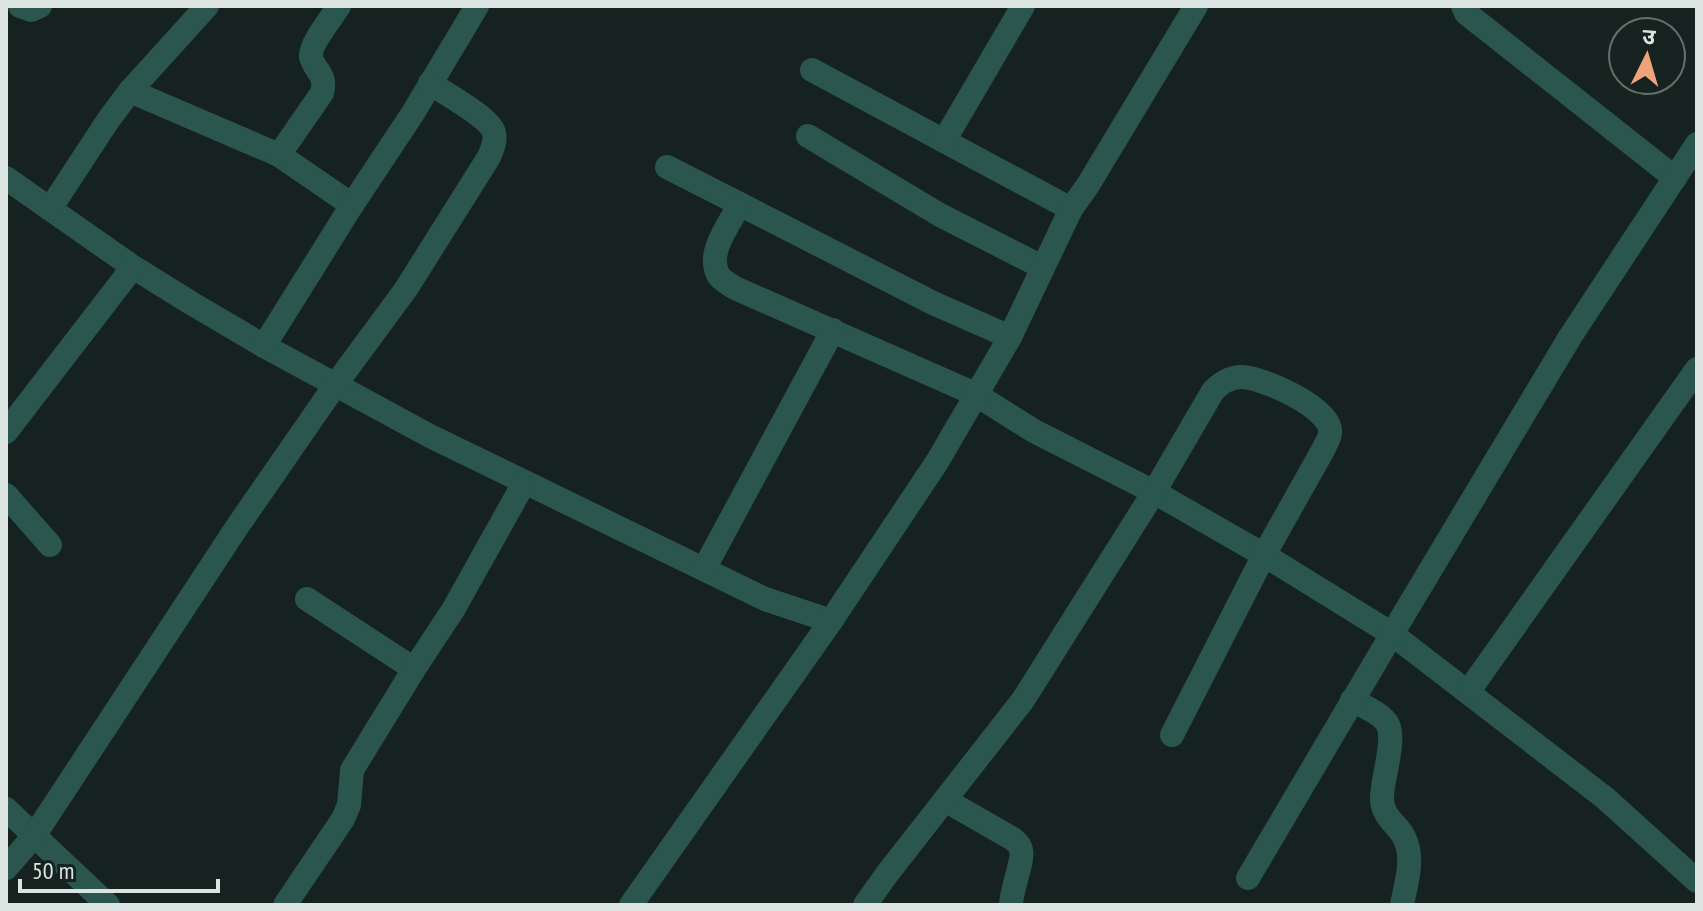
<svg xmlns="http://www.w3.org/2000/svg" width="1703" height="911" font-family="'PT Sans Narrow','Noto Sans Devanagari',sans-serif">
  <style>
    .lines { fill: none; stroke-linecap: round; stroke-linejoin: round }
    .minor { stroke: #2a564e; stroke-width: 24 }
  </style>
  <rect width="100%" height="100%" fill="#16221f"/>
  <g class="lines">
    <g class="minor">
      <polyline points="20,6 31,10 40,6"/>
      <polyline points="1463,6 1466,13 1675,178"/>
      <polyline points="812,70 1071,209"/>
      <polyline points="130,91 279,155 352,205"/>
      <polyline points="808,136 940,215 1042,267"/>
      <polyline points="944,141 1023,6"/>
      <path d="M279,155L322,93C327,74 315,72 311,57C309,45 333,16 339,6"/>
      <polyline points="667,167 933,303 1010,337"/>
      <polyline points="6,178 133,267 191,303 264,346 430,436 765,599 831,621"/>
      <path d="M740,204C730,223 705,254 719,276C722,280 730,285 735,288L975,394L1034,431L1154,492L1264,555L1392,634L1605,798L1697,881"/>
      <polyline points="50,209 109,119 130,91 207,6"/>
      <polyline points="264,346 352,205 413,113 477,6"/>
      <polyline points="6,432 133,267"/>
      <polyline points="6,495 50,545"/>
      <polyline points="704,569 833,330"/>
      <polyline points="307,599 414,669"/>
      <polyline points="1468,692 1697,369"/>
      <path d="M1352,700C1363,706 1383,714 1388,725C1396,742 1381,781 1382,800C1383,817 1397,824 1404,837C1415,859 1406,882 1402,905"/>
      <path d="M945,800L1013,839C1017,843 1020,844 1021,850C1024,860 1011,890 1011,905"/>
      <polyline points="6,809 108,905"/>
      <path d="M6,868L34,836L237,527L336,384L406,289L489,157C492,149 496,142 494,133C491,118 444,93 430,83"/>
      <polyline points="1248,878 1392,634 1570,337 1697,144"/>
      <polyline points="285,905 343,819 349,805 352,770 414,669 453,610 524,483"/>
      <polyline points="631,905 831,621 937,462 1010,337 1071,209 1088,185 1196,6"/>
      <path d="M865,905L887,874L1023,700L1154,492L1213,391C1221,383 1228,378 1240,377C1260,376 1333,408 1330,433C1330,438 1325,445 1323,450L1264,555L1172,735"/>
    </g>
  </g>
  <rect width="1703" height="911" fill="none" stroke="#dce4e2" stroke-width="16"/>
  <g transform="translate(1647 56) rotate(5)"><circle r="38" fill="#16221f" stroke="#65706d" stroke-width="2"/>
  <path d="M0-6L14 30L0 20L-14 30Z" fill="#efa378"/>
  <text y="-12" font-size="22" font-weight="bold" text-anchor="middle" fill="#dce4e2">उ</text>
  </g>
  <path d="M20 879v12h198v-12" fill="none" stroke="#dce4e2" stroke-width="4"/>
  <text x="32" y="879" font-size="24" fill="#dce4e2" stroke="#16221f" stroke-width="6" paint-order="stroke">50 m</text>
</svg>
